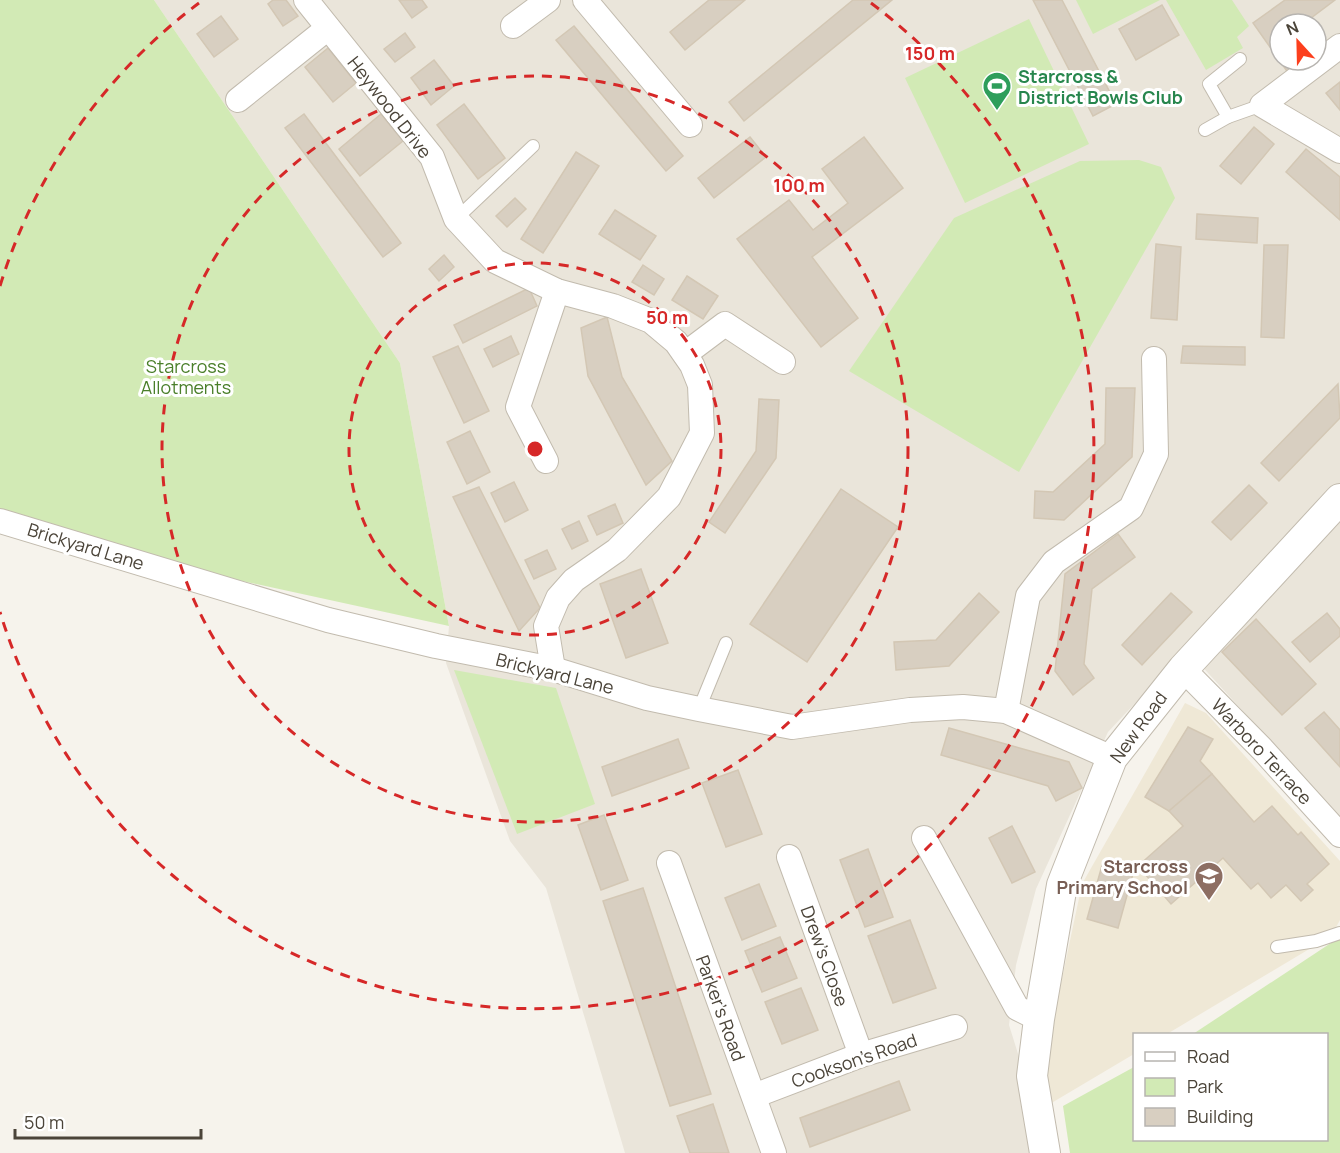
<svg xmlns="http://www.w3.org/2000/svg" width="1340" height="1153" font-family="Manrope,sans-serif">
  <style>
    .residential { fill: #eae5da; fill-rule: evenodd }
    .education { fill: #efe8d6 }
    .green { fill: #d2eab5 }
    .building { fill: #d8cfc1; stroke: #d3c7b4; stroke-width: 1.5 }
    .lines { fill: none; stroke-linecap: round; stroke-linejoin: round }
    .service-casing { stroke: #c2bbae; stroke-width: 14 }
    .minor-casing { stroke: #c2bbae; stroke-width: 26 }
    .tertiary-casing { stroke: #c2bbae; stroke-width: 32 }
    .service { stroke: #fff; stroke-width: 12 }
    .minor { stroke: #fff; stroke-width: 24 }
    .tertiary { stroke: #fff; stroke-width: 30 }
    .ring { fill: none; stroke: #d62828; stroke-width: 3; stroke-dasharray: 10 8 }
    .labels { text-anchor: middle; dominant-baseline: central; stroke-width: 6; stroke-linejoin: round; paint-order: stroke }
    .leisure-label { font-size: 18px; font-weight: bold; fill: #27864d; stroke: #fff; text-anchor: start }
    .street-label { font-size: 18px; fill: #4b4439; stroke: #fff }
    .park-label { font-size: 18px; fill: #4a7f2a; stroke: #fff }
    .education-label { font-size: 18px; font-weight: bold; fill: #785e54; stroke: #fff; text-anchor: end }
    .centre { fill: #d62828; stroke: #fff; stroke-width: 3 }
    .ring-label { font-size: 18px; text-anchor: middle; font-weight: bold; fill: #d62828; stroke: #fff; stroke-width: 6; stroke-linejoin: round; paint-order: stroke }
  </style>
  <rect width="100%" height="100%" fill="#f6f3ec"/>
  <path class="residential" d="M154,0H1340V817L1186,649L1108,732L1036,889L1016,965L1009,1025L1049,1153H625L546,888L510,841L446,663L449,626L400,363ZM1280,24H1316V60H1280Z"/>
  <polygon class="education" points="1185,703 1206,713 1340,861 1340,920 1331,936 1167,1034 1134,1034 1134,1054 1038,1111 1053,1021 1082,884"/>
  <g class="green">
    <polygon points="0,0 154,0 400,363 449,626 173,566 0,513"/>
    <polygon points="1076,0 1160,0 1093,34"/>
    <polygon points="1166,0 1232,0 1249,26 1237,37 1243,48 1206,70"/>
    <polygon points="1029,19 1089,144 965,203 905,78"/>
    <polygon points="1139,160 1161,167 1175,198 1019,472 849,371 954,218 1080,161"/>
    <polygon points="454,670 556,688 595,804 517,834"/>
    <polygon points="1340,937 1340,1153 1070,1153 1063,1106 1134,1067 1134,1140 1326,1140 1326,1034 1193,1034"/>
  </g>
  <g class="building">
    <polygon points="273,0 286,0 298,16 283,26 268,4"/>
    <polygon points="399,0 422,0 427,7 412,18"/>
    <polygon points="709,0 745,0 685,50 670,32"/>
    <polygon points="853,0 892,0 744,121 729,102"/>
    <polygon points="1033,0 1062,0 1116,104 1093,116"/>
    <polygon points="1285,0 1335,0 1303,24 1280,24 1280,60 1309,60 1289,74 1253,23"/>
    <polygon points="1162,5 1179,35 1136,60 1119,29"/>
    <polygon points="221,16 238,39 214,57 197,34"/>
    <polygon points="574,26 683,156 666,171 556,40"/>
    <polygon points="405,33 415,47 395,62 384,49"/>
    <polygon points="328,48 356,83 333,102 305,67"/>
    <polygon points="434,60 454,86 431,105 411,78"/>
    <polygon points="1340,82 1340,110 1326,93"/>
    <polygon points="464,104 505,158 478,179 437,125"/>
    <polygon points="304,114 401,243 383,257 285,128"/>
    <polygon points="381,114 403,141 360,176 339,149"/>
    <polygon points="1254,127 1274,144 1241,184 1220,166"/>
    <polygon points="750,137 766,157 714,198 698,178"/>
    <polygon points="864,137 903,188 812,257 858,318 821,347 737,239 789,200 813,230 848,203 822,169"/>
    <polygon points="1306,149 1340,177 1340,220 1286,172"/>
    <polygon points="576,152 599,166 543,253 521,239"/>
    <polygon points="515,198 526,209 507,227 496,216"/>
    <polygon points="615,210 656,236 640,260 599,234"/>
    <polygon points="1197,214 1258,218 1257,243 1196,239"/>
    <polygon points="1156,244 1181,247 1177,320 1151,318"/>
    <polygon points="1264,245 1288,245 1284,338 1261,337"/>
    <polygon points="444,255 454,267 439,281 429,269"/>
    <polygon points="643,265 664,279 654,295 632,282"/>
    <polygon points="687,276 718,296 703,319 672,300"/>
    <polygon points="529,288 537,306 463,343 454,325"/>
    <polygon points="607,317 622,377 672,461 646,485 588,376 581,328"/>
    <polygon points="511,336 519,354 493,367 484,349"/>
    <polygon points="458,346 489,411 464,423 433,357"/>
    <polygon points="1183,346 1245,347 1245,365 1181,363"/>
    <polygon points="1338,384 1340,418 1279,481 1261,463"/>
    <polygon points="1106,388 1135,388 1132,457 1064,520 1034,518 1035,491 1053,492 1105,444"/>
    <polygon points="759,399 779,400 776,458 725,533 709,522 756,451"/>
    <polygon points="470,431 490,472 467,484 447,442"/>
    <polygon points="514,482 528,510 505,522 491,493"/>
    <polygon points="1249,485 1267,503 1231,540 1212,522"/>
    <polygon points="479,487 540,608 519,631 453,497"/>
    <polygon points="841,489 898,527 807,662 750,624"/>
    <polygon points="615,504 623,523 597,535 588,516"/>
    <polygon points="579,521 588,541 572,549 562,529"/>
    <polygon points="1118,534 1135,557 1092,589 1084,664 1094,678 1073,695 1055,671 1065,574"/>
    <polygon points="547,550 556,569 534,579 525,560"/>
    <polygon points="641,569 668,643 626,658 600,584"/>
    <polygon points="979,593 999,612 949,666 896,670 894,642 936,640"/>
    <polygon points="1171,593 1192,612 1142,665 1122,645"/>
    <polygon points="1327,613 1340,629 1340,636 1310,662 1292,642"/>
    <polygon points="1256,619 1316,684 1282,715 1222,652"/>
    <polygon points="1324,712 1340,730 1340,767 1305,728"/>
    <polygon points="1188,727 1213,739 1200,761 1212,774 1169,811 1145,797"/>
    <polygon points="949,728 1069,762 1082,788 1056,801 1048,786 941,755"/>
    <polygon points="678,739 689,768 612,796 602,767"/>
    <polygon points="738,770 762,834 726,847 702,783"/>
    <polygon points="1212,774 1254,822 1272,806 1298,835 1301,832 1329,864 1307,884 1313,890 1301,901 1286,885 1271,898 1258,883 1251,889 1223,858 1171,904 1138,866 1183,826 1169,811"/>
    <polygon points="604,815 628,880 601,890 578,825"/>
    <polygon points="1012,826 1035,872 1012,883 989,838"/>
    <polygon points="868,849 893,917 865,927 840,860"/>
    <polygon points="1103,862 1134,870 1118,928 1087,919"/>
    <polygon points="759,884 776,926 742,940 725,898"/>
    <polygon points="643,888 711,1094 670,1106 603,901"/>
    <polygon points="910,920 936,988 893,1003 868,936"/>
    <polygon points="780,937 797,978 762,992 745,951"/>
    <polygon points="801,988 818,1030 782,1044 765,1002"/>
    <polygon points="899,1081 910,1110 810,1147 800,1118"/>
    <polygon points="713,1104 729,1153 690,1153 677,1116"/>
  </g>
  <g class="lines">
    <g class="service-casing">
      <g id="service">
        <polyline points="1228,117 1209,84 1240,59"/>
        <polyline points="1205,130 1228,117 1262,105"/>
        <polyline points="456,219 533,146"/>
        <polyline points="699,709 726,643"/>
        <polyline points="1277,947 1316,941 1340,933"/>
      </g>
    </g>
    <g class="minor-casing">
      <g id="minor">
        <polyline points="306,0 432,157 456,219 495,261 557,291 613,306 651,321 676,342 692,365 700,385 702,433 669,497 617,550 574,580 558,598 546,626 553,669"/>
        <polyline points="585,0 690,125"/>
        <polyline points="513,26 548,0"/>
        <polyline points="1340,46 1262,105 1340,151"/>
        <polyline points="238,100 328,28"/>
        <polyline points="685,354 725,324 783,362"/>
        <polyline points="546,461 518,407 557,291"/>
        <polyline points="0,521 328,620 436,646 553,669 647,698 699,709 792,727 910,710 963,707 1006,711 1112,758"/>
        <polyline points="1183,669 1262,749 1340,835"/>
        <polyline points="1006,711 1028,596 1054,562 1131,508 1156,454 1154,359"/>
        <polyline points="924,838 1017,1008 1039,1019"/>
        <polyline points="789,857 861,1055"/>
        <polyline points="669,863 774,1153"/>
        <polyline points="754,1096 861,1055 955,1027"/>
      </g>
    </g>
    <g class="tertiary-casing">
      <polyline id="tertiary" points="1045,1153 1032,1076 1039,1019 1062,885 1112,758 1183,669 1340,499"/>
    </g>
    <use href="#service" class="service"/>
    <use href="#minor" class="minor"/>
    <use href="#tertiary" class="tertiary"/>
  </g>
  <g class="ring">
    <circle cx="535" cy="449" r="186"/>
    <circle cx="535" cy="449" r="373"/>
    <path d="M0 286A559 559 0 0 1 199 3M871 3A559 559 0 1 1 0 612"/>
  </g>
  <defs>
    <g id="stadium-pin" transform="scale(1.5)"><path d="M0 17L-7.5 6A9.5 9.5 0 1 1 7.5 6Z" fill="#2e9e5b" stroke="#fff"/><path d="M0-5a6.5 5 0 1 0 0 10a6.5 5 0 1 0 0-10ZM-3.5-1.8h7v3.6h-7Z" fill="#fff"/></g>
    <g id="school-pin" transform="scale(1.5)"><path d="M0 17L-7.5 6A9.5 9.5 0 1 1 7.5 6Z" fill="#8d6e63" stroke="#fff"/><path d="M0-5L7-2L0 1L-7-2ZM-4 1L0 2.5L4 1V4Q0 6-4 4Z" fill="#fff"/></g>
  </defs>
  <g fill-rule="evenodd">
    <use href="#stadium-pin" x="997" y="86"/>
    <use href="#school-pin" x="1209" y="876"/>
  </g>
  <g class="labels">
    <g class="leisure-label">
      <text x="1018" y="76">Starcross &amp;<tspan x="1018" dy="21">District Bowls Club</tspan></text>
    </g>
    <g class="street-label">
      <text transform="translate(390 107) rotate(52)">Heywood Drive</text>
      <text transform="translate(86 546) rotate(17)">Brickyard Lane</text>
      <text transform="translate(555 673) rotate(14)">Brickyard Lane</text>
      <text transform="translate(1138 727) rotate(-54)">New Road</text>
      <text transform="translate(1262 751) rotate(47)">Warboro Terrace</text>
      <text transform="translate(825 956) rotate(70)">Drew's Close</text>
      <text transform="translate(721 1008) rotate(70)">Parker's Road</text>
      <text transform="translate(854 1060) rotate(-19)">Cookson's Road</text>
    </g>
    <g class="park-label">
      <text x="186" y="366">Starcross<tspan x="186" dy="21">Allotments</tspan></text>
    </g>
    <g class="education-label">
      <text x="1188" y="866">Starcross<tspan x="1188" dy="21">Primary School</tspan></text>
    </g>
  </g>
  <circle cx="535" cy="449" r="9" class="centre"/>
  <g class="ring-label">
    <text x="930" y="60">150 m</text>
    <text x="799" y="192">100 m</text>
    <text x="667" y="324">50 m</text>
  </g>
  <rect x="1133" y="1033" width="195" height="108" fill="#ffffff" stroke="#b7b4b0" stroke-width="1.5"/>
  <rect x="1145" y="1052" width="30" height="9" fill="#ffffff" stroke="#b7b4b0" stroke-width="1.5"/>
  <text x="1187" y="1063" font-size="18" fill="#4b4439">Road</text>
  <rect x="1145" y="1078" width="30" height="18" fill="#d2eab5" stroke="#b7b4b0" stroke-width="1.5"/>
  <text x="1187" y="1093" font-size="18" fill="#4b4439">Park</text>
  <rect x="1145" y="1108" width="30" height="18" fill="#d8cfc1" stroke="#b7b4b0" stroke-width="1.5"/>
  <text x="1187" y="1123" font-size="18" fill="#4b4439">Building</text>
  <g transform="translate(1298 42) rotate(338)"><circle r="28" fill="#ffffff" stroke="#b7b4b0" stroke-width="1.5"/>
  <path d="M0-4.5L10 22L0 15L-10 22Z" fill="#fc3f1d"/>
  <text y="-9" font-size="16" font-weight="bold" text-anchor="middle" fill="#4b4439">N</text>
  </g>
  <path d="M15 1129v9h186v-9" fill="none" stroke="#4b4439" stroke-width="3"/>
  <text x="24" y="1129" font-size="18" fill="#4b4439" stroke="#ffffff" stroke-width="4.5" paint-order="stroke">50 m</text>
</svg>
